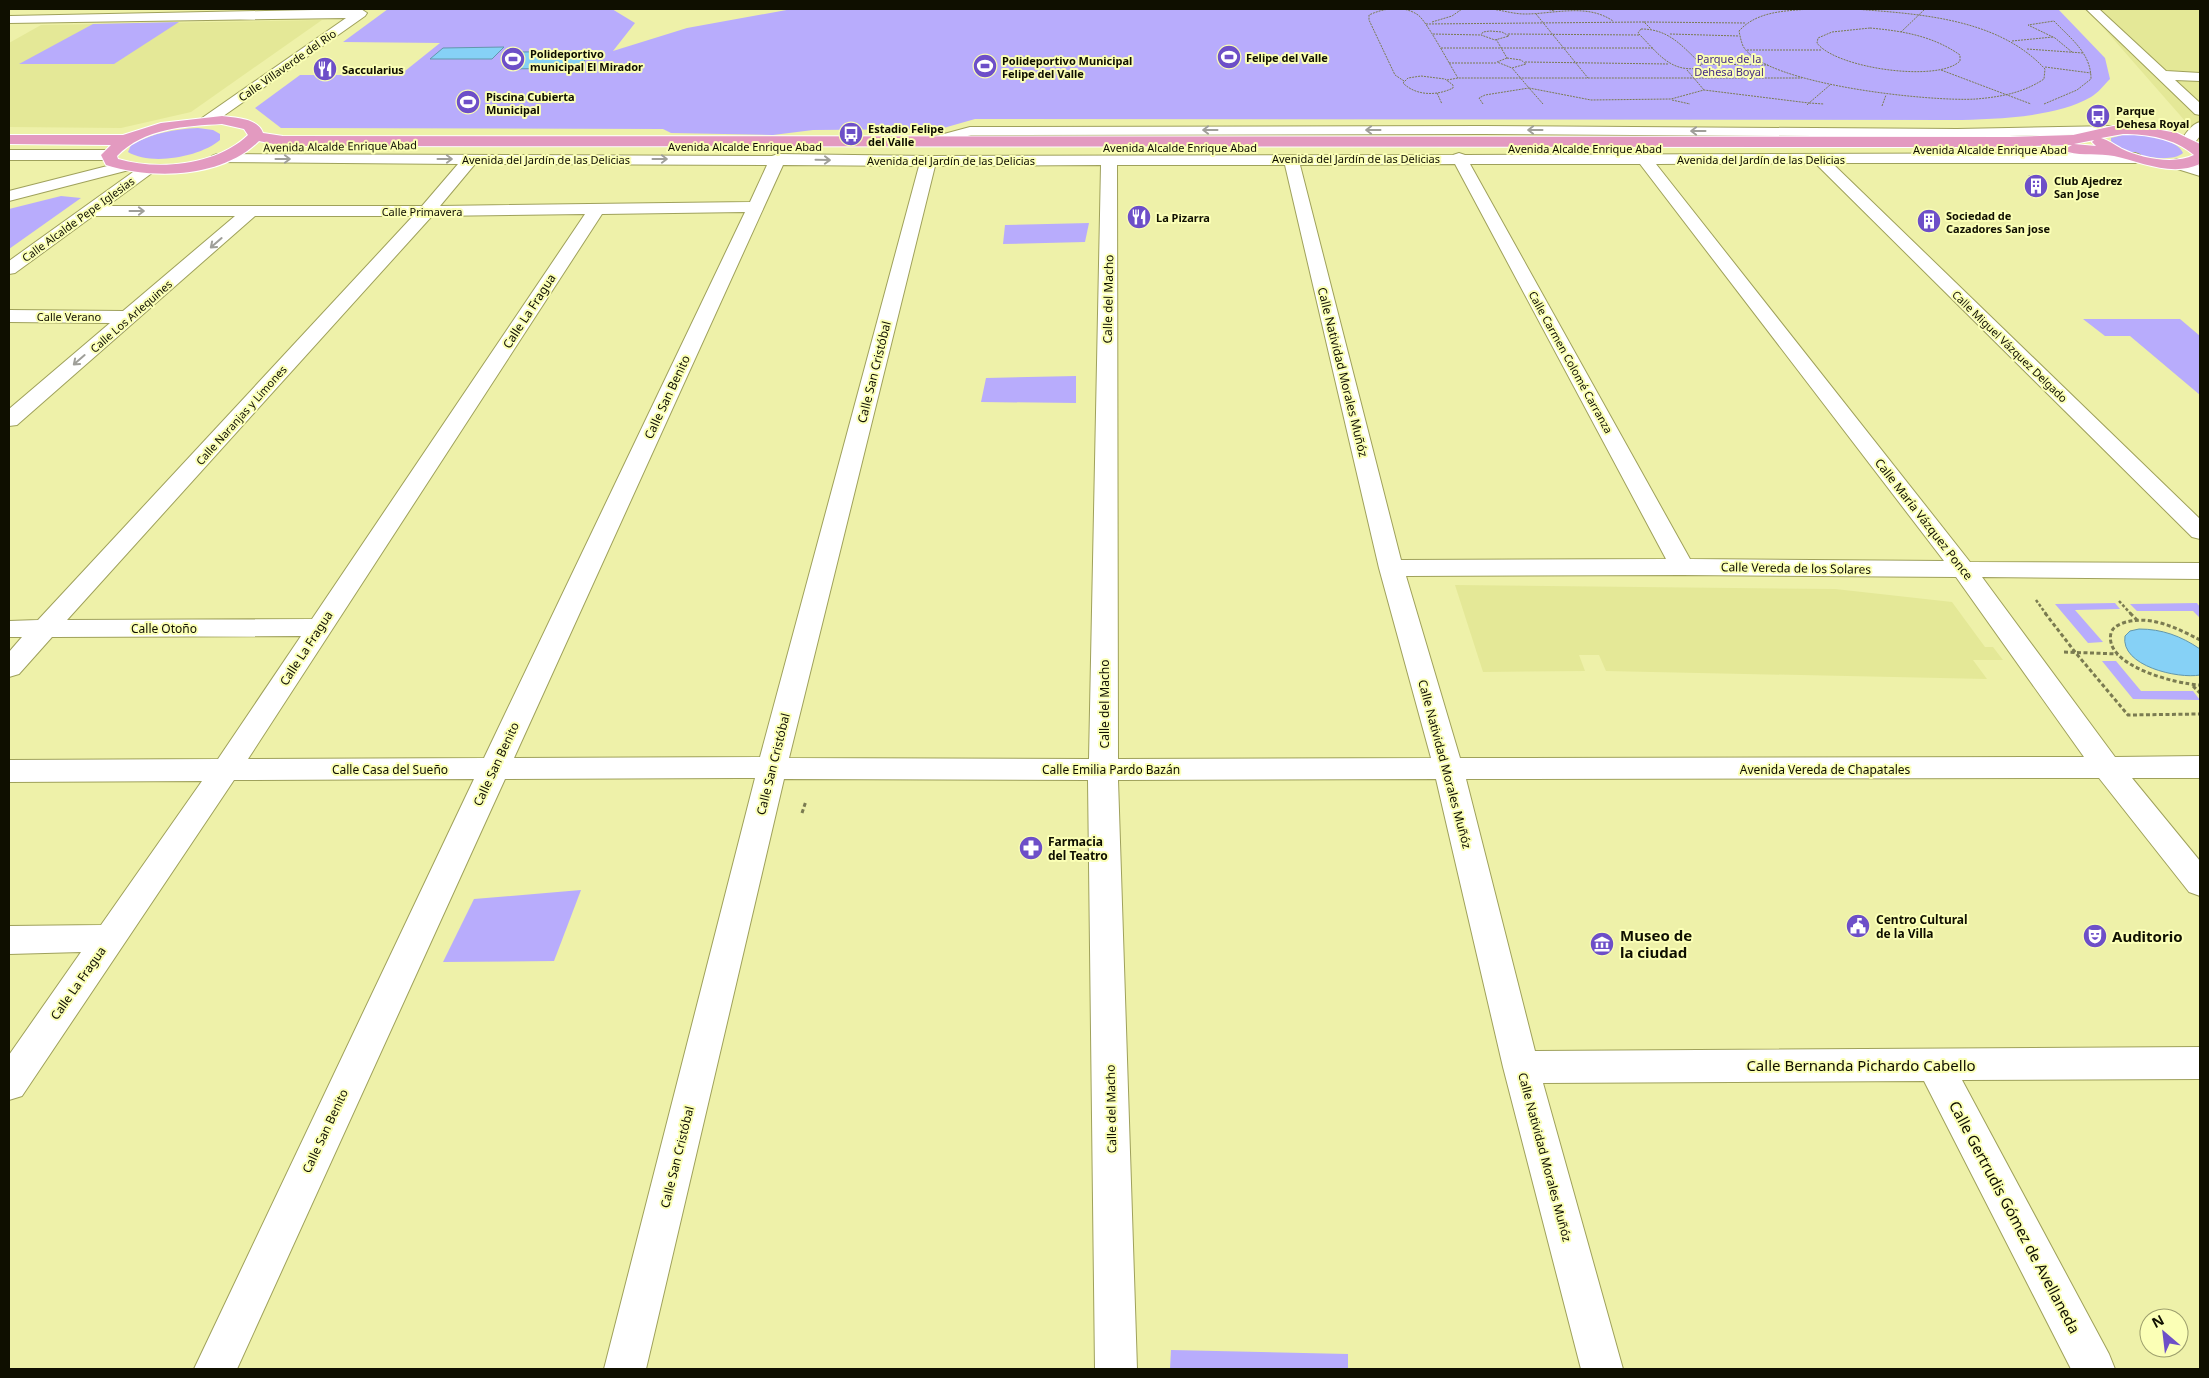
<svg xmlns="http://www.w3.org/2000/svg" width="2209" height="1378" font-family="'Noto Sans',sans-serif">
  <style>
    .built { fill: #e4e897 }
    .green { fill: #b8acfc }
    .water { fill: #86d1f6; stroke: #6297ac }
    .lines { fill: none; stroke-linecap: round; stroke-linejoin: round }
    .minor-casing { stroke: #9fa15b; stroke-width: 2 }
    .major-casing { stroke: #fff; stroke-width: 2 }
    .path-far2 { stroke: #7a7b51; stroke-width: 1; stroke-dasharray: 2 1; stroke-linecap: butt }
    .path-far1 { stroke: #7a7b51; stroke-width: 2.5; stroke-dasharray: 3 2; stroke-linecap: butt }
    .path { stroke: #7a7b51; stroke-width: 3; stroke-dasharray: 4 2.5; stroke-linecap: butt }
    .minor { fill: #fff; fill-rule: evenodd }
    .major { fill: #e39ac0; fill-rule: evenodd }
    .oneway { stroke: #9f9f99 }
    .labels { text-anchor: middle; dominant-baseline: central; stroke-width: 4; stroke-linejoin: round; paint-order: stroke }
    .far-poi-label { font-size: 11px; font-weight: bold; fill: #0f0f00; stroke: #fbffb6; text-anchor: start }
    .far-park-label { font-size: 11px; fill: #442b86; stroke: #fbffb6 }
    .far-street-label { font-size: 11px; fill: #0f0f00; stroke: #fbffb6 }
    .street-label { font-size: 12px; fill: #0f0f00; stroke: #fbffb6 }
    .poi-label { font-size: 12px; font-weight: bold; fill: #0f0f00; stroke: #fbffb6; text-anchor: start }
    .near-poi-label { font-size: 15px; font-weight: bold; fill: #0f0f00; stroke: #fbffb6; text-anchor: start }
    .near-street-label { font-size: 15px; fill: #0f0f00; stroke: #fbffb6 }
  </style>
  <rect width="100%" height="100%" fill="#eef1a9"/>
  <g class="built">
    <polygon points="2087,9 2200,9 2200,138"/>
    <polygon points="322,20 191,112 121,128 9,127 9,43 41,25"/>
    <polygon points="1455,585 1835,589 1952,602 1985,647 1993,647 2003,660 1973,660 1987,679 1606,671 1599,655 1579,655 1585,671 1483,672"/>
  </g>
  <g class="green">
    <path d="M388,9H612L635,23L613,51L687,28L792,9H2058L2105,58L2110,79C2104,85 2098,93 2091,97C2055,118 1994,119 1953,120L975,119L940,129L813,130L773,135L671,133L663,129L281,128L255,108L300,75H400L440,43L343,42Z"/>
    <polygon points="179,22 114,64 19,64 93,24"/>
    <path d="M198,128L213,130L220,134V140C200,157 151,166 128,152L131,145C153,133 174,129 198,128Z"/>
    <path d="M2123,135C2138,134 2176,137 2183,153C2170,165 2121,154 2111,141V138Z"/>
    <polygon points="61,196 81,198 9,249 9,209"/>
    <polygon points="1089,223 1085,242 1003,244 1005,225"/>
    <polygon points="2083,319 2180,319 2200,336 2200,395 2130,336 2105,336"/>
    <polygon points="1076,376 1076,403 981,402 986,378"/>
    <polygon points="2115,603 2120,609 2075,610 2103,642 2088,643 2055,604"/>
    <polygon points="2197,603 2200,607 2200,618 2193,611 2137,611 2130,604"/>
    <polygon points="2102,661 2116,661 2141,691 2193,691 2200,700 2133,699"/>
    <polygon points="581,890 554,961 443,962 474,899"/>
    <polygon points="1171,1350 1348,1354 1348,1369 1170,1369"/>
  </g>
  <g class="water">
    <polygon points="504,47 492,59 430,59 443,48"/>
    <polygon points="592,51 579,68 506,69 521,52"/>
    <path d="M2139,629C2162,629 2181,636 2200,649V675C2178,679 2120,666 2125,636L2130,631Z"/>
  </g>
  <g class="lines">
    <g class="minor-casing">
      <g id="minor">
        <polygon points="361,9 367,13 365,16 212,124 202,124 200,121 202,118 346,18 9,23 10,16"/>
        <polygon points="2086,9 2099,9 2166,71 2200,73 2200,81 2175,80 2200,103 2200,115 2195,114"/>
        <path d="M2200,122V136L2192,146H2182L2179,143C2185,135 2191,124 2200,122Z"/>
        <polygon points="1483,126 1957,129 2114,126 2119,127 2121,130 2119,133 2114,134 1957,137 1483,134 971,135 934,146 929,144 926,141 929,138 970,127"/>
        <polygon points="9,150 109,150 114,152 117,155 114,158 109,160 9,160"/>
        <path d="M1459,153L1465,155L2135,153L2140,155L2143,158L2140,161L2135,163H1832L2200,519V539L2192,537L1815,163L1656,164L1970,562L2200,563V579L1982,577L2115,757L2200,756V778H2132L2200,861V896L2189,892L2099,778L1466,779L1535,1051L2200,1047V1079L1962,1080L2109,1354L2115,1369H2071L1924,1081L1543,1083L1623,1369H1581L1503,1067L1436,779L1118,780L1137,1369H1095L1088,780L784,779L646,1369H604L755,778H739L505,779L237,1369H194L474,779L234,780L22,1096L9,1100V1055L81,952L9,954V926L101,925L202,781L9,782V760L218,759L301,636L52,637L19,674L9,677V652L22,637H9V621L38,620L413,216H255L17,425L9,426V409L110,323L9,322V310L123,311L235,216H93L15,273L9,274V261L140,167H152L154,170L152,173L107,206H422L458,164L212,162L209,159L212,156L217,154L772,156L778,154L928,156L1453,155ZM475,164L767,165L750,202L440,206ZM1455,164L1666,559L1401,560L1300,165ZM1470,164H1640L1944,561L1690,559ZM783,165L919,166L760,757L514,758ZM1101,165L1089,759L789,758L935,166ZM1117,165H1285L1379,568L1431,758L1118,759ZM745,212L484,758L248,759L602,214ZM585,214L312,619L67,620L432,216ZM1682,575L1956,577L2084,757L1460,758L1406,576Z"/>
        <polygon points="2177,159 2200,166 2200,176 2171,167 2169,164 2171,161"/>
        <polygon points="123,162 129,164 131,167 129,170 9,201 9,191"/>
      </g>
    </g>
    <g class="major-casing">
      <path id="major" d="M222,116C236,118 258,118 263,133L283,136L2010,137L2073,135L2113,126L2134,125L2177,133L2200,144V164C2172,177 2141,162 2114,156C2099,153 2083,156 2068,152L2065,149L2072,145L1985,147L283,146L259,141C222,178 154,180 106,165L101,155L111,145L9,144V135H123L161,123ZM222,124L244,129L248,135C217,165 159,171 118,159L117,156C144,128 186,126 222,124ZM2123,134C2148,134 2174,138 2194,155C2174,165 2141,158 2122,149C2115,145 2108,140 2101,138ZM2094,140L2092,142L2096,146L2074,144Z"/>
    </g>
    <g class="path-far2">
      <path d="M1490,9C1502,10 1513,14 1525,14C1554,14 1587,3 1613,21"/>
      <polyline points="1546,9 1555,11"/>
      <path d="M1810,9C1785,11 1757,11 1739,31C1740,36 1741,41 1743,46C1764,85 1933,102 1976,99C2000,97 2023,93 2044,79L2045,69C1998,18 1919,14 1854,9"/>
      <polyline points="1536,14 1588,78"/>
      <polyline points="1432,22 1452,16 1462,9"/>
      <polyline points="1644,22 1746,23"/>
      <polyline points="1426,24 1644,22 1651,29"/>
      <path d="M1870,28C1903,31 1933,36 1960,55V61C1938,83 1835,68 1817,43L1818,38L1832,32Z"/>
      <path d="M1641,29C1669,29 1682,46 1701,64L1699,68C1670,73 1657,52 1638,33Z"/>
      <polygon points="1490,31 1502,32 1509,36 1495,40 1481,35 1483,32"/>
      <polyline points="1901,32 1925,9"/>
      <polyline points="1433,34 1481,35"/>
      <polyline points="1508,34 1640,35"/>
      <polyline points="1670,34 1739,36"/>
      <polyline points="1496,39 1507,58"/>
      <polyline points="2012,41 2053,37"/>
      <polyline points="1441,48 1654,48"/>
      <polyline points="2027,49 2083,53"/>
      <polyline points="1747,50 1821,50"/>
      <polygon points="1507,58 1521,60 1526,64 1512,68 1497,62"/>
      <polyline points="1525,62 1668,64"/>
      <polyline points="1449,63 1497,63"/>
      <polyline points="1701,64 1768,65"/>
      <polyline points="2045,67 2091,73"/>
      <polyline points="1687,70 1704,90"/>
      <polyline points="1941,70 2031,104"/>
      <path d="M1421,76L1445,79L1453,85V88C1437,96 1416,96 1403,83L1408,78Z"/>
      <polyline points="1447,80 1458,78 1802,78"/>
      <path d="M1404,81L1395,75L1369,20V15C1384,8 1404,5 1418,15C1426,20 1451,67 1458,78"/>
      <polyline points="1437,93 1442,104"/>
      <polyline points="1672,100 1690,104"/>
      <polyline points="1483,104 1479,98 1485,95 1529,88 1512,68"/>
      <polyline points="1543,104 1529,88 1591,100 1671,99 1704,90 1809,103 1830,85"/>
      <path d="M2044,104L2077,90L2091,79C2091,53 2071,39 2054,21L2028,25L2055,38L2072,52"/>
      <polyline points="1807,105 1809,103 1824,104"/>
      <polyline points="1882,106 1886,95"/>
    </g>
    <g class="path-far1">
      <polyline points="2036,600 2046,614"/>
      <polyline points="2119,601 2131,614"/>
    </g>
    <g class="path">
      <polyline points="2045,613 2075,652 2128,715 2200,714"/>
      <polyline points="2130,613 2137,620"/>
      <path d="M2200,640C2177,628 2149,614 2123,623C2118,625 2113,627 2111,633C2103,666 2177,684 2200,685"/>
      <polyline points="2064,652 2118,654"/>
      <polyline points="2193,686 2200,693"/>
      <polyline points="802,813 806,801"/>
    </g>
    <use href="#minor" class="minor"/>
    <use href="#major" class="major"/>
  </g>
  <defs><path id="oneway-shaft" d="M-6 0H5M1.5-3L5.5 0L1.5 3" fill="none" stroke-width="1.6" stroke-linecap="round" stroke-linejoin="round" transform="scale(1.25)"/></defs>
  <g class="oneway">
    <use href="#oneway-shaft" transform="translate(1210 130) rotate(180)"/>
    <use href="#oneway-shaft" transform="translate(1373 130) rotate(180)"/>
    <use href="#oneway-shaft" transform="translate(1535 130) rotate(-180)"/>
    <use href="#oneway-shaft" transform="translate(1698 131) rotate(-180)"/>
    <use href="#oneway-shaft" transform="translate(283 159)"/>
    <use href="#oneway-shaft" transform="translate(445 159)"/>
    <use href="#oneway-shaft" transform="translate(660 159)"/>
    <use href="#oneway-shaft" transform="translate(823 160) rotate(1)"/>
    <use href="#oneway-shaft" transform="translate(137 211)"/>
    <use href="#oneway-shaft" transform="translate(216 243) rotate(139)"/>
    <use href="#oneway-shaft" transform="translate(79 360) rotate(139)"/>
  </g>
  <defs>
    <g id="stadium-disc" transform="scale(1.25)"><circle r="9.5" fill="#6d4fc8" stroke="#fbffb6"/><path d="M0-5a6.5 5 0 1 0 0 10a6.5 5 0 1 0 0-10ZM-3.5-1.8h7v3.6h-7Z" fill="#fff"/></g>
    <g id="restaurant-disc" transform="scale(1.25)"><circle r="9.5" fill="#6d4fc8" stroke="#fbffb6"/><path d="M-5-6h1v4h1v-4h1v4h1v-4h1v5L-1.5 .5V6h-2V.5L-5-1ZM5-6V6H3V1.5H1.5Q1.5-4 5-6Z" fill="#fff"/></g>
    <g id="bus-disc" transform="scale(1.25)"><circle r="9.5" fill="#6d4fc8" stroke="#fbffb6"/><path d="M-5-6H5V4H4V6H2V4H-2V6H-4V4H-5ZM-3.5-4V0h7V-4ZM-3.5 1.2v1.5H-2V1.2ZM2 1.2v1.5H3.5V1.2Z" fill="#fff"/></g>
    <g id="building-disc" transform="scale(1.25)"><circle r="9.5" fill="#6d4fc8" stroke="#fbffb6"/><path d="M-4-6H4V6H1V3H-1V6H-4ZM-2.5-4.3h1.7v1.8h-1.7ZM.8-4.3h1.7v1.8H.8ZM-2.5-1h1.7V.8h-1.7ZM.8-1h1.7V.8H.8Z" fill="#fff"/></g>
    <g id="pharmacy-disc" transform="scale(1.25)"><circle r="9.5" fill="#6d4fc8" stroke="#fbffb6"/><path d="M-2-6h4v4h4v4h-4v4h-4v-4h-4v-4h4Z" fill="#fff"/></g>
    <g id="civic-disc" transform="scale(1.25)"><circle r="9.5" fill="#6d4fc8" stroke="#fbffb6"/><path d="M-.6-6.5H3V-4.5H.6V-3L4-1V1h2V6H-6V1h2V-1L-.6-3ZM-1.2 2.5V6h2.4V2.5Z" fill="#fff"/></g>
    <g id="theatre-disc" transform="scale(1.25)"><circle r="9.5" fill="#6d4fc8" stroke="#fbffb6"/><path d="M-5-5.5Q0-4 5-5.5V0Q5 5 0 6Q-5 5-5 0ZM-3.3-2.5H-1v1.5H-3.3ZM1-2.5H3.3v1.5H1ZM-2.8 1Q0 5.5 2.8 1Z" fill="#fff"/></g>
    <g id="museum-disc" transform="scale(1.25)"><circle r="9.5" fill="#6d4fc8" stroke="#fbffb6"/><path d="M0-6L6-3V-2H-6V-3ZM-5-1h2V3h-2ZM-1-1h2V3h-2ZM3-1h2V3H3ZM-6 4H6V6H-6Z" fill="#fff"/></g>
  </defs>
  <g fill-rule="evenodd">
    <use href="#stadium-disc" x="1229" y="57"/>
    <use href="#stadium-disc" x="513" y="59"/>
    <use href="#stadium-disc" x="985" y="66"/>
    <use href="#restaurant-disc" x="325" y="69"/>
    <use href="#stadium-disc" x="468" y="102"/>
    <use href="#bus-disc" x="2098" y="116"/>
    <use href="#bus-disc" x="851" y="134"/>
    <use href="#building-disc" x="2036" y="186"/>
    <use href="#restaurant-disc" x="1139" y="217"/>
    <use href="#building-disc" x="1929" y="221"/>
    <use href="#pharmacy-disc" x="1031" y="848"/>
    <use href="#civic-disc" x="1858" y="926"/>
    <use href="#theatre-disc" x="2095" y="936"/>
    <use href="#museum-disc" x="1602" y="944"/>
  </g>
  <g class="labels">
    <g class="far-poi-label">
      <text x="530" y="53">Polideportivo<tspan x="530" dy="13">municipal El Mirador</tspan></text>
      <text x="1246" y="57">Felipe del Valle</text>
      <text x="1002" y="60">Polideportivo Municipal<tspan x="1002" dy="13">Felipe del Valle</tspan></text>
      <text x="342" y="69">Saccularius</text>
      <text x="486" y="96">Piscina Cubierta<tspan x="486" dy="13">Municipal</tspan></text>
      <text x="2116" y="110">Parque<tspan x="2116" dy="13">Dehesa Royal</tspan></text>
      <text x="868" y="128">Estadio Felipe<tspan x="868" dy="13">del Valle</tspan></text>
      <text x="2054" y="180">Club Ajedrez<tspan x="2054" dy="13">San Jose</tspan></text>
      <text x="1946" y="215">Sociedad de<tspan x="1946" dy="13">Cazadores San jose</tspan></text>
      <text x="1156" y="217">La Pizarra</text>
    </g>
    <g class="far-park-label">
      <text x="1729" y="58">Parque de la<tspan x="1729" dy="13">Dehesa Boyal</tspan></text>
    </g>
    <g class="far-street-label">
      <text transform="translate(287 65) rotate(-35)">Calle Villaverde del Rio</text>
      <text transform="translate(340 146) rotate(-1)">Avenida Alcalde Enrique Abad</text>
      <text x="745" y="146">Avenida Alcalde Enrique Abad</text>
      <text x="1180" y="147">Avenida Alcalde Enrique Abad</text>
      <text x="1585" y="148">Avenida Alcalde Enrique Abad</text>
      <text x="1990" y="149">Avenida Alcalde Enrique Abad</text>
      <text x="1356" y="158">Avenida del Jardín de las Delicias</text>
      <text x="546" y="159">Avenida del Jardín de las Delicias</text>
      <text x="1761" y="159">Avenida del Jardín de las Delicias</text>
      <text x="951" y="160">Avenida del Jardín de las Delicias</text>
      <text x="422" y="211">Calle Primavera</text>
      <text transform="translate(78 219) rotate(-36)">Calle Alcalde Pepe Iglesias</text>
      <text x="69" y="316">Calle Verano</text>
      <text transform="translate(131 316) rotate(-41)">Calle Los Arlequines</text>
      <text transform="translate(2010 346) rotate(44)">Calle Miguel Vázquez Delgado</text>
      <text transform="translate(1571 362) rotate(61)">Calle Carmen Colomé Carranza</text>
      <text transform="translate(241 415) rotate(-48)">Calle Naranjas y Limones</text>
    </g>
    <g class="street-label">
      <text transform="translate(1108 299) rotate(-89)">Calle del Macho</text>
      <text transform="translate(529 311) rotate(-57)">Calle La Fragua</text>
      <text transform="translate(874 372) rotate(-76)">Calle San Cristóbal</text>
      <text transform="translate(1343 372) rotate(76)">Calle Natividad Morales Muñóz</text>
      <text transform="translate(667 397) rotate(-65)">Calle San Benito</text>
      <text transform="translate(1924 519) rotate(52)">Calle María Vázquez Ponce</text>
      <text transform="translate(1796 568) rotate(1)">Calle Vereda de los Solares</text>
      <text x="164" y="628">Calle Otoño</text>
      <text transform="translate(306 648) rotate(-57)">Calle La Fragua</text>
      <text transform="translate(1104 704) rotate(-90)">Calle del Macho</text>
      <text transform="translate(496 764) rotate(-65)">Calle San Benito</text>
      <text transform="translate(773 764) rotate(-76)">Calle San Cristóbal</text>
      <text transform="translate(1445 764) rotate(75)">Calle Natividad Morales Muñóz</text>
      <text x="390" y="769">Calle Casa del Sueño</text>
      <text x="1111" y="769">Calle Emilia Pardo Bazán</text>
      <text x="1825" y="769">Avenida Vereda de Chapatales</text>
      <text transform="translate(78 983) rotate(-55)">Calle La Fragua</text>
      <text transform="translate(1111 1109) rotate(-91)">Calle del Macho</text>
      <text transform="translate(325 1131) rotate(-65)">Calle San Benito</text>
      <text transform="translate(677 1157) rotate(-76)">Calle San Cristóbal</text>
      <text transform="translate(1545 1157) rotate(75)">Calle Natividad Morales Muñóz</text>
    </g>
    <g class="poi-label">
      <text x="1048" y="841">Farmacia<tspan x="1048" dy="14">del Teatro</tspan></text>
      <text x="1876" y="919">Centro Cultural<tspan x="1876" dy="14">de la Villa</tspan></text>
    </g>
    <g class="near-poi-label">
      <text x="1620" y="935">Museo de<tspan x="1620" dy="17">la ciudad</tspan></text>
      <text x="2112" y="936">Auditorio</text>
    </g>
    <g class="near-street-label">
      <text x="1861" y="1065">Calle Bernanda Pichardo Cabello</text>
      <text transform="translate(2015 1217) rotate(62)">Calle Gertrudis Gómez de Avellaneda</text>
    </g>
  </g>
  <rect width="2209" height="1378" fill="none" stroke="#0f0f00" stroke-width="20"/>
  <g transform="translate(2164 1333) rotate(332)"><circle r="24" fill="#fbffb6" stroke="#9d9f6d"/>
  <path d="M0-4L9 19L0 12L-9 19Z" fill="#6d4fc8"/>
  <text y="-8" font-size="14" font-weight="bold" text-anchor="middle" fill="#0f0f00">N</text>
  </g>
</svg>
